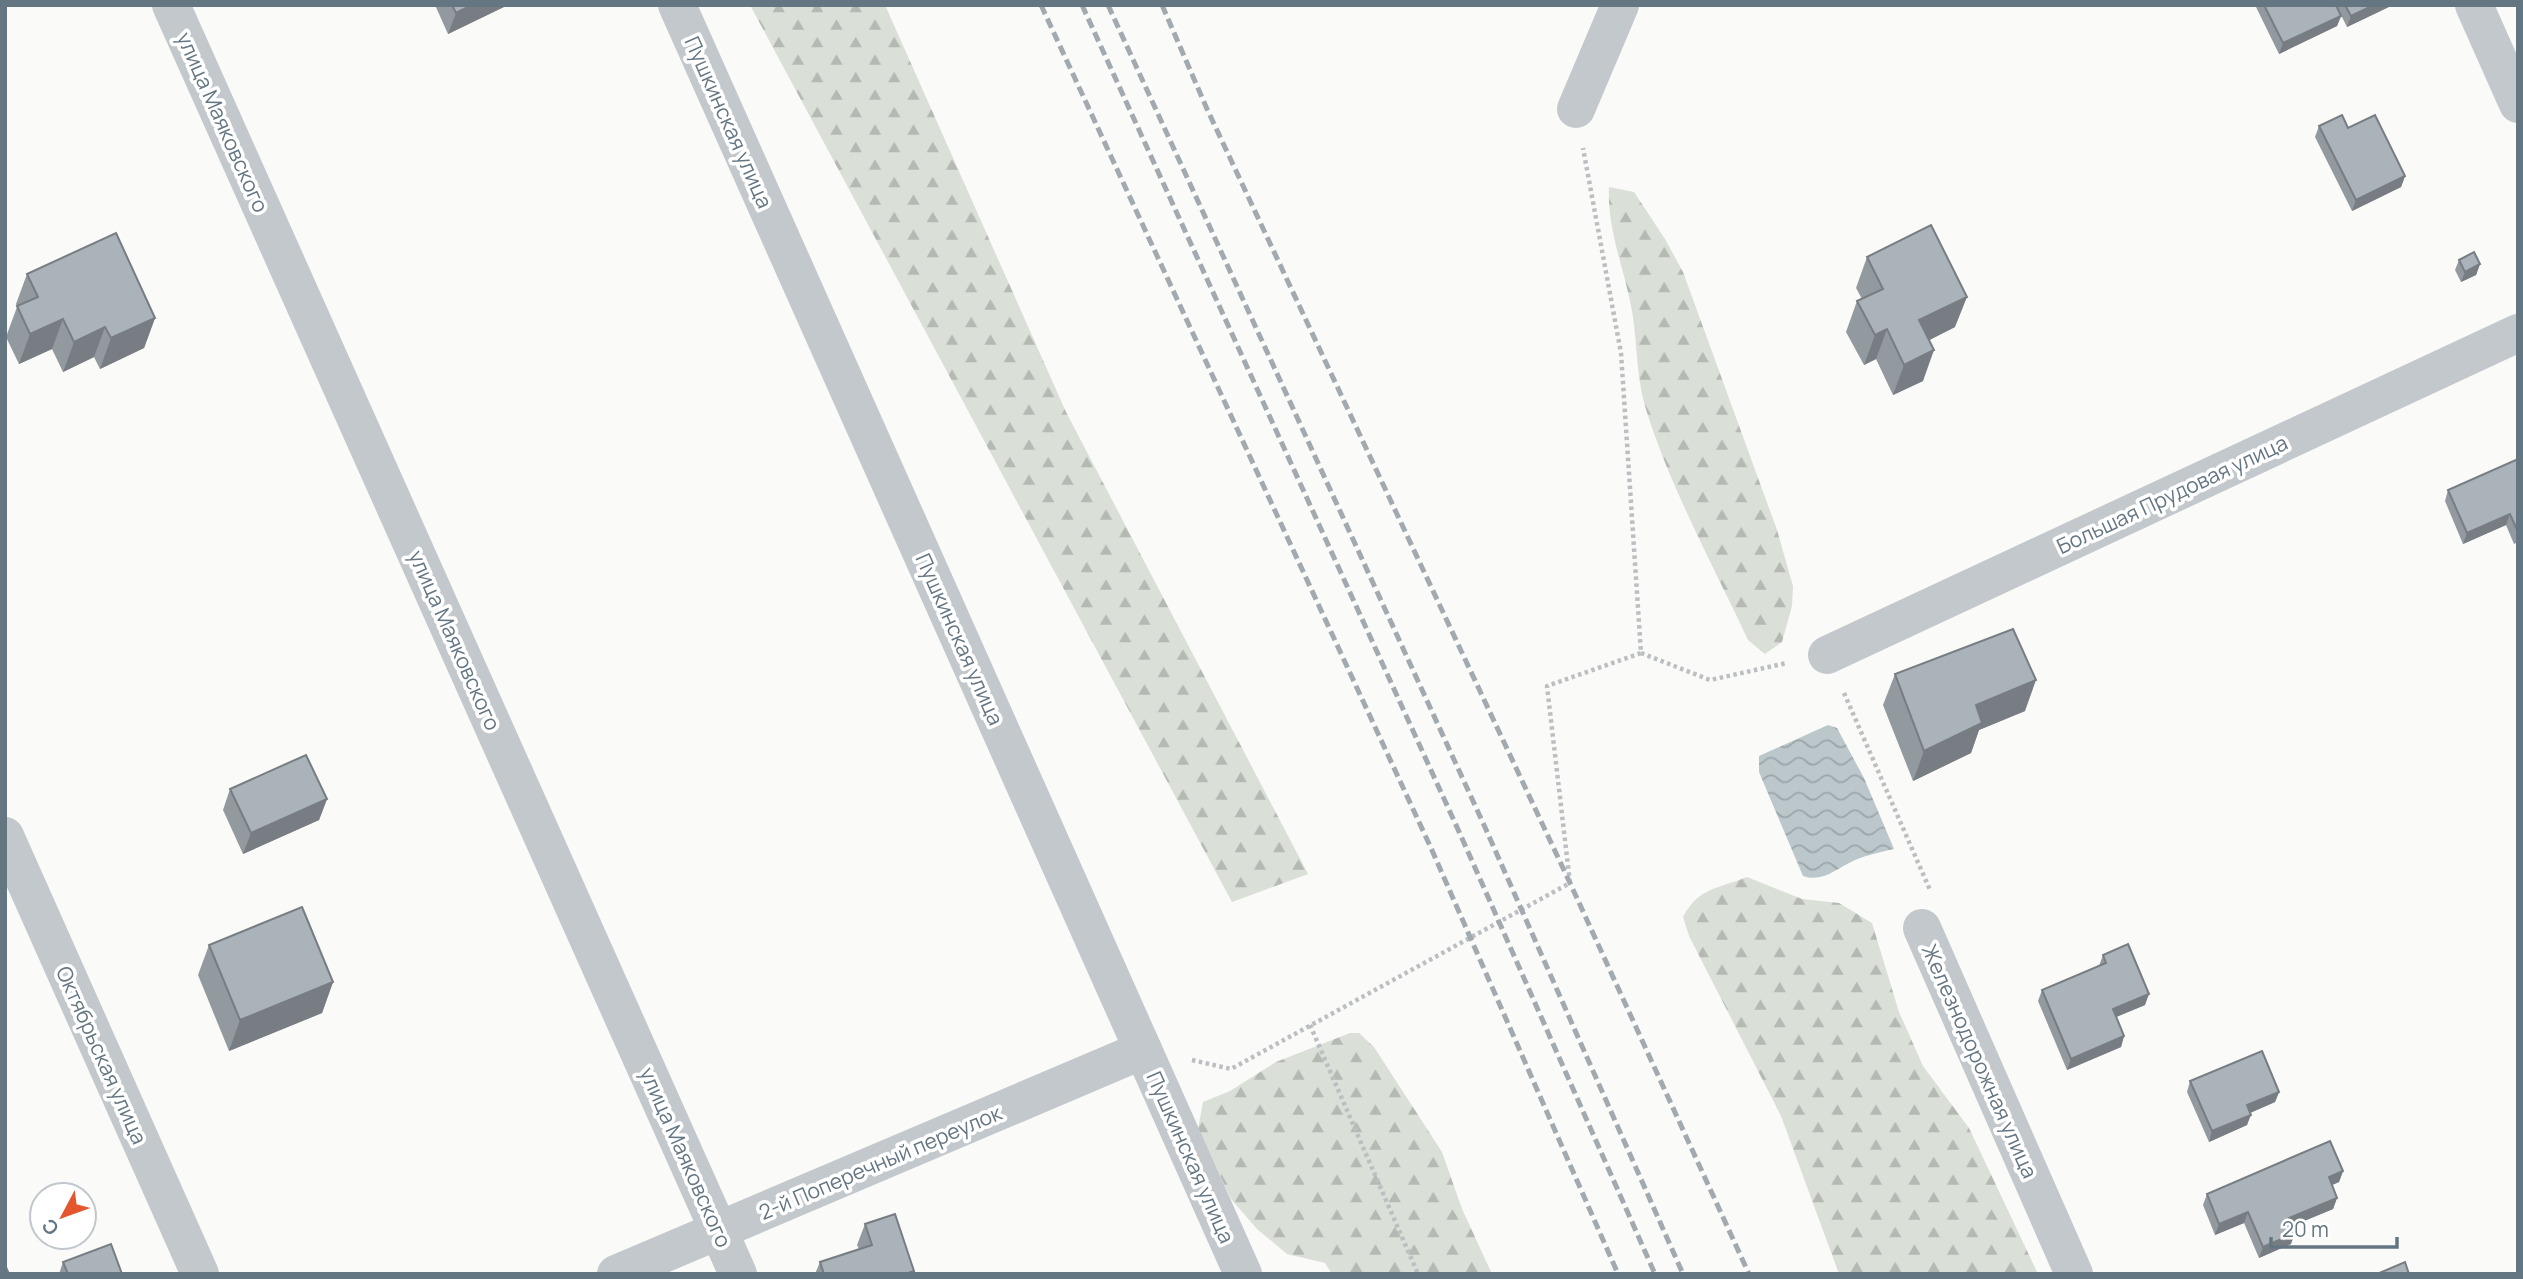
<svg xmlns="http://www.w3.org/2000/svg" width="2523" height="1279" font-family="Manrope,sans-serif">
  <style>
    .forest { fill: url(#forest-firs) }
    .water { fill: url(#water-waves) }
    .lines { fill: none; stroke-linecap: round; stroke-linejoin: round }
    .path { stroke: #bbbfc2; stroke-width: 4.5; stroke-dasharray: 3.5 3.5; stroke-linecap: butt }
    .minor { stroke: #c3c8cc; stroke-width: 38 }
    .tertiary { stroke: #c3c8cc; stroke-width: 38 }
    .rail { stroke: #a2aab0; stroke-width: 5; stroke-dasharray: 10 5; stroke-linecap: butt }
    .wall { fill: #929a9f }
    .shaded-wall { fill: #777d82 }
    .building { fill: #aab3b9; stroke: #777d82; stroke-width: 2 }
    .labels { text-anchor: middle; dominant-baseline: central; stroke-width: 7; stroke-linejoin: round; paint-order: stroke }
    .street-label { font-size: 21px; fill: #657683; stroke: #fff }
  </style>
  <defs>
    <pattern id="forest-firs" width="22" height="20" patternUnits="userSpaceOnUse" patternTransform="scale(1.75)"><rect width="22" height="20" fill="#dadfd7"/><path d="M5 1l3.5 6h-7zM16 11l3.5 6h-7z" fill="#b4b9b4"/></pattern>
    <pattern id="water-waves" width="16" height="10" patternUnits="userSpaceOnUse" patternTransform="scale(1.75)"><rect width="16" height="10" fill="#bbc7cb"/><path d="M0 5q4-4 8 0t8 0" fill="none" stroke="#9ca6aa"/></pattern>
  </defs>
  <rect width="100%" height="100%" fill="#fafaf8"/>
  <g class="forest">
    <polygon points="750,5 885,5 1066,412 1308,874 1232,902"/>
    <path d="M1609,187L1634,192L1665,239L1683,272L1777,530L1793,586L1792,606L1782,642L1765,654L1748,640C1714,567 1668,483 1645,406C1635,372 1638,336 1630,301C1622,263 1607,226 1609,187Z"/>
    <path d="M1747,877L1802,899L1839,903L1872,923L1899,1012L1923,1066L1969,1128L2038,1274H1839L1781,1116L1689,936L1683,917C1699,887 1718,889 1747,877Z"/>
    <polygon points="1350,1033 1359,1033 1374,1047 1442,1152 1462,1209 1492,1274 1332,1274 1325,1263 1287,1254 1257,1229 1231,1199 1198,1129 1203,1102 1230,1091 1276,1062"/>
  </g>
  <path class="water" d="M1828,725L1837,728L1864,778L1894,849C1881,852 1867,855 1855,860C1837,868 1823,883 1803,876L1759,772V756Z"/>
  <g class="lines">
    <g class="path">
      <polyline points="1641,653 1710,680 1787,663"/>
      <polyline points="1844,693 1930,890"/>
      <polyline points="1310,1025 1418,1274"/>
      <polyline points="1192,1060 1231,1069 1570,883 1547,686 1641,653 1621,353 1583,148"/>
    </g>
    <g class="minor">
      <polyline points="171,5 738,1274"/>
      <polyline points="677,5 1243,1274"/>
      <polyline points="2474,5 2518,104"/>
      <polyline points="1576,109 1620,5"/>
      <polyline points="1827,655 2518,333"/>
      <polyline points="1922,928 2074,1274"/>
      <polyline points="616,1274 1143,1050"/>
    </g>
    <polyline class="tertiary" points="5,836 200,1274"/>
    <g class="rail">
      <polyline points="1041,5 1431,848 1618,1274"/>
      <polyline points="1082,5 1461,836 1655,1274"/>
      <polyline points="1108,5 1484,825 1683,1274"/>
      <polyline points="1162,5 1207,109 1570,883 1749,1274"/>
    </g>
  </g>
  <g class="wall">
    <polygon points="435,5 508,5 448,34"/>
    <polygon points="2255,5 2336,5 2341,16 2337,26 2279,54"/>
    <polygon points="2336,5 2393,5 2347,27"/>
    <polygon points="2319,126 2348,128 2405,176 2401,187 2352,211 2315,137"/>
    <polygon points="1867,257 1955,327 1929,340 1923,381 1893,395 1876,359 1864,365 1846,332 1857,301 1862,299 1856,288"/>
    <polygon points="2459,260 2480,264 2476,275 2461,282 2455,270"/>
    <polygon points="27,274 155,318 144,348 100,369 94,357 63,372 52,349 19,364 6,337 17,307 16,304"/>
    <polygon points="2518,459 2518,542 2514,544 2506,525 2463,544 2445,501 2448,490"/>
    <polygon points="1895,674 2025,711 1979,730 1971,753 1913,781 1883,705"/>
    <polygon points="230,789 327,799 319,820 243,854 223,810"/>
    <polygon points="209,945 333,982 322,1013 229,1051 198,975"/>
    <polygon points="2103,955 2145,1005 2116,1017 2124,1036 2121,1047 2067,1070 2038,1001 2042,990 2099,966"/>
    <polygon points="2190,1081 2279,1092 2275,1102 2250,1113 2247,1125 2209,1142 2187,1092"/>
    <polygon points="2343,1171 2339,1182 2332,1185 2337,1198 2333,1209 2292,1226 2291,1244 2259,1258 2244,1223 2215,1235 2203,1205 2207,1194"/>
    <polygon points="865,1224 913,1274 815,1274 820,1262 859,1249 857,1245"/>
    <polygon points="63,1262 122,1274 59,1274"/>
  </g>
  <g class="shaded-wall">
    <polygon points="472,5 508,5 448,34 456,13"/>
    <polygon points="2374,5 2393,5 2347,27 2351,16"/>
    <polygon points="2341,16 2337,26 2279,54 2283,43"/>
    <polygon points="2405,176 2401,187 2352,211 2356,200"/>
    <polygon points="2480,264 2476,275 2461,282 2465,272"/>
    <polygon points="1967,297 1955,327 1908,351 1919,320"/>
    <polygon points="155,318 144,348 100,369 111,338"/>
    <polygon points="63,319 52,349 19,364 30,334"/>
    <polygon points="105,327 94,357 63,372 74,342"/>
    <polygon points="1887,329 1876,359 1864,365 1875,335"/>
    <polygon points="1934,350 1923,381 1893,395 1904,365"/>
    <polygon points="2510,514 2506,525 2463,544 2467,533"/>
    <polygon points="2036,680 2025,711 1979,730 1971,753 1913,781 1924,751 1976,705"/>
    <polygon points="327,799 319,820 243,854 251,833"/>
    <polygon points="333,982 322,1013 229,1051 240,1020"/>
    <polygon points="2149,994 2145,1005 2109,1020 2113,1009"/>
    <polygon points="2124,1036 2121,1047 2067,1070 2071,1059"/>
    <polygon points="2279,1092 2275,1102 2243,1116 2247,1105"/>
    <polygon points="2251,1115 2247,1125 2209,1142 2212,1131"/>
    <polygon points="2343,1171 2339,1182 2325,1188 2329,1177"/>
    <polygon points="2337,1198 2333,1209 2285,1229 2289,1218"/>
    <polygon points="2248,1212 2244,1223 2215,1235 2219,1224"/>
    <polygon points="2295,1233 2291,1244 2259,1258 2263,1247"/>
  </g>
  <g class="building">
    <polygon points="452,5 472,5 456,13"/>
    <polygon points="2264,5 2336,5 2341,16 2283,43"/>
    <polygon points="2345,5 2374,5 2351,16"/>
    <polygon points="2342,115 2348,128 2375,115 2405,176 2356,200 2319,126"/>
    <polygon points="1931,225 1967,297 1919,320 1934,350 1904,365 1887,329 1875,335 1857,301 1883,289 1867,257"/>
    <polygon points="116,233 155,318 111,338 105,327 74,342 63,319 30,334 17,306 38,297 27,274"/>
    <polygon points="2474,252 2480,264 2465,272 2459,260"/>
    <polygon points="2518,459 2518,532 2510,514 2467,533 2448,490"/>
    <polygon points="2013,629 2036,680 1976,705 1982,723 1924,751 1895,674"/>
    <polygon points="306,755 327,799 251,833 230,789"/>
    <polygon points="302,907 333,982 240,1020 209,945"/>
    <polygon points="2128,944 2149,994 2113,1009 2124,1036 2071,1059 2042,990 2106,963 2103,955"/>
    <polygon points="2262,1051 2279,1092 2247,1105 2251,1115 2212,1131 2190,1081"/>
    <polygon points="2330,1141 2343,1171 2329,1177 2337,1198 2289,1218 2295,1233 2263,1247 2248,1212 2219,1224 2207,1194"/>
    <polygon points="895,1214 914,1271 905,1274 824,1274 820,1262 872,1245 865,1224"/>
    <polygon points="111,1244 122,1274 68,1274 63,1262"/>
    <polygon points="2405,1262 2409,1274 2377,1274"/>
    <polygon points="5,1265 9,1274 5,1274"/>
  </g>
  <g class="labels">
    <g class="street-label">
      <text transform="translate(223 122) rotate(66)">улица Маяковского</text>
      <text transform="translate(729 122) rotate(66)">Пушкинская улица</text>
      <text transform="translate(2172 494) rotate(-25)">Большая Прудовая улица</text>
      <text transform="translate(960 639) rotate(66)">Пушкинская улица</text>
      <text transform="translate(455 640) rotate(66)">улица Маяковского</text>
      <text transform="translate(102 1055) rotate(66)">Октябрьская улица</text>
      <text transform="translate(1980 1061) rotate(66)">Железнодорожная улица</text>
      <text transform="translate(686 1157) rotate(66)">улица Маяковского</text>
      <text transform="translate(1191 1157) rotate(66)">Пушкинская улица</text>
      <text transform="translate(880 1162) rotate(-23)">2-й Поперечный переулок</text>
    </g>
  </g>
  <rect width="2523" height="1279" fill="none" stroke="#657683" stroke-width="14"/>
  <g transform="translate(63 1216) rotate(229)"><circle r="33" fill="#ffffff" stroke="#c1c8cd" stroke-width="2"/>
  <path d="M0-5L12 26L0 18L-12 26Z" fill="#e4572e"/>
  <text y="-10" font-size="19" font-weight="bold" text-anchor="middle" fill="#657683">С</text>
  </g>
  <path d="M2271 1237v10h126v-10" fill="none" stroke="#657683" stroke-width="3.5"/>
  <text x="2282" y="1237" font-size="21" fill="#657683" stroke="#ffffff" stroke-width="5" paint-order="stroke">20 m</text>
</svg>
